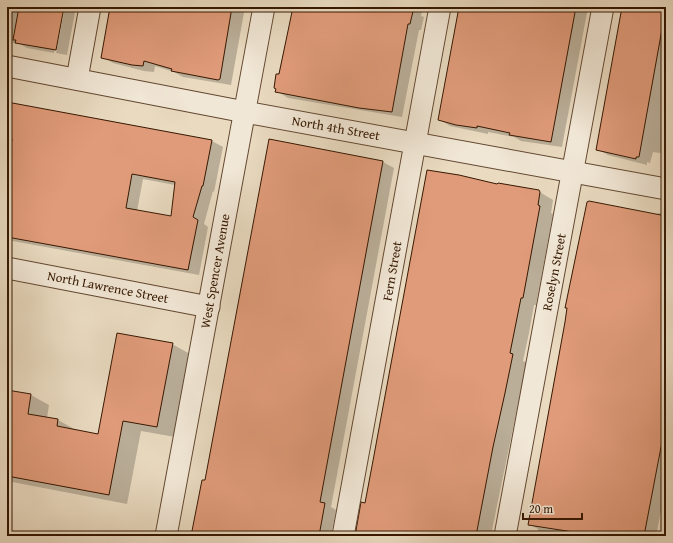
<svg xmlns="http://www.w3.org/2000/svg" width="673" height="543" font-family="'Gentium Book Plus',serif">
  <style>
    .shadow { fill: #0003; fill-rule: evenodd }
    .building { fill: #e09b7a; stroke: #361801; fill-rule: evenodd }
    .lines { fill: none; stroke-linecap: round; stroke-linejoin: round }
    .minor-casing { stroke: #634831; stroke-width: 23 }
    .minor { stroke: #f1e7d6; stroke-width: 21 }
    .labels { text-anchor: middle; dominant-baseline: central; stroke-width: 3.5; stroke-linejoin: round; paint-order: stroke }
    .street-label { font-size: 13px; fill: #361801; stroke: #f1e7d6 }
  </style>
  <rect width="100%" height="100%" fill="#e9dac0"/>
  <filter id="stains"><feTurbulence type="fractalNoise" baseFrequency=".005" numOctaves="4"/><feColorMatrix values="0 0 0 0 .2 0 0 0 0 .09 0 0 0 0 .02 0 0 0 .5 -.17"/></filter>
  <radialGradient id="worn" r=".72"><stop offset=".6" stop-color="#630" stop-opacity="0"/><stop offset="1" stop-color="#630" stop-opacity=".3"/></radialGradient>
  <g class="shadow">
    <polygon points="7,7 63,7 54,53 27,48 20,44 7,42"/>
    <polygon points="65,7 76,7 67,55 56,53"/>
    <polygon points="111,7 245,7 231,85 183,77 174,72 155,66 154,72 144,71 113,63 102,57"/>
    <polygon points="294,7 423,7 421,16 424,17 421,30 419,30 402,117 288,98 277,91 275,88"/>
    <polygon points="460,7 588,7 562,147 521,141 514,137 488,132 488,134 450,126 439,119"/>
    <polygon points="623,7 666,7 666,154 653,152 650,163 647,162 647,165 608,155 597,149"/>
    <path d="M7,103L212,141L223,147L214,192L213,191L204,224L208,227L199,275L7,240ZM143,179L175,185L171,218L137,211Z"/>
    <polygon points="383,162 394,168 331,507 336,510 331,536 192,536 206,482"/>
    <polygon points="498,186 538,191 553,200 551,213 553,214 536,305 534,305 529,333 523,361 526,362 522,385 492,530 498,533 497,536 356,536 366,504"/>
    <polygon points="658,213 666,214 666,485 656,536 537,536 538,529 529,524"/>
    <polygon points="172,344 190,354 175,437 141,431 127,504 7,481 8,391 31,395 49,405 47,418 58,420 76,430 99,435"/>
  </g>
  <g class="building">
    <polygon points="19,7 64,7 56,50 15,43 16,40 13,40"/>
    <polygon points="110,7 232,7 220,79 218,80 171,71 172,69 144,61 143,66 132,65 101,58"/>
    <polygon points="293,7 414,7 410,24 408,24 392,112 359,108 275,92 276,89 274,88 276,74 279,74"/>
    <polygon points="459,7 576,7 551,142 509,135 510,133 477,126 477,128 456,125 438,120"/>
    <polygon points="622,7 666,7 639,157 636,157 636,159 596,150"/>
    <path d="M7,102L212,140L203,186H202L193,217L198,220L188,270L7,237V168L12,139L7,138ZM132,174L175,182L171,216L126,208Z"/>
    <polygon points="269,139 383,161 320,502 325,503 319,536 191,536 202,480 205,480"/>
    <polygon points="427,170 459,175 497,184 498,183 539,190 540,192 538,205 540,206 523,298 521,298 510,353 513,354 505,393 493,447 476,536 355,536 361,502 365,503 372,466"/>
    <polygon points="589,201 666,216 666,421 644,536 599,536 528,525 565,322 567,308 565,308 587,202"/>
    <polygon points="117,333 173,343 157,427 123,421 109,495 7,476 7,390 31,394 28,414 58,419 57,426 98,434"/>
  </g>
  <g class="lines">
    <g class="minor-casing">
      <g id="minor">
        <polyline points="7,66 245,112 666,189"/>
        <polyline points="77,79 90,7"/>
        <polyline points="7,268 209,307"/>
        <polyline points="166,536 264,7"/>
        <polyline points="343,536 440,7"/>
        <polyline points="505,536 603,7"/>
      </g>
    </g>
    <use href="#minor" class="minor"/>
  </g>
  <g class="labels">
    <g class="street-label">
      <text transform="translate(336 128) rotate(10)">North 4th Street</text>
      <text transform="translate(215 271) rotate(-80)">West Spencer Avenue</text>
      <text transform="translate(392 271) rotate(-80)">Fern Street</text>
      <text transform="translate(554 272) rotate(-79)">Roselyn Street</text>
      <text transform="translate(108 287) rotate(11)">North Lawrence Street</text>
    </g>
  </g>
  <rect width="673" height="543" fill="none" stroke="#e9dac0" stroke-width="24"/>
  <rect x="8" y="8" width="657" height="527" fill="none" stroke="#361801" stroke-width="2"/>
  <rect x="12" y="12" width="649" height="519" fill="none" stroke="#361801"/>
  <path d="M523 513v6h59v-6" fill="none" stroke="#361801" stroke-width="2"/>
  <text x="529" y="513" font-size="12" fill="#361801" stroke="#f1e7d6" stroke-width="3" paint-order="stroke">20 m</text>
  <rect width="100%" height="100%" filter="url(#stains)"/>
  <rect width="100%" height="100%" fill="url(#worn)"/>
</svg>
